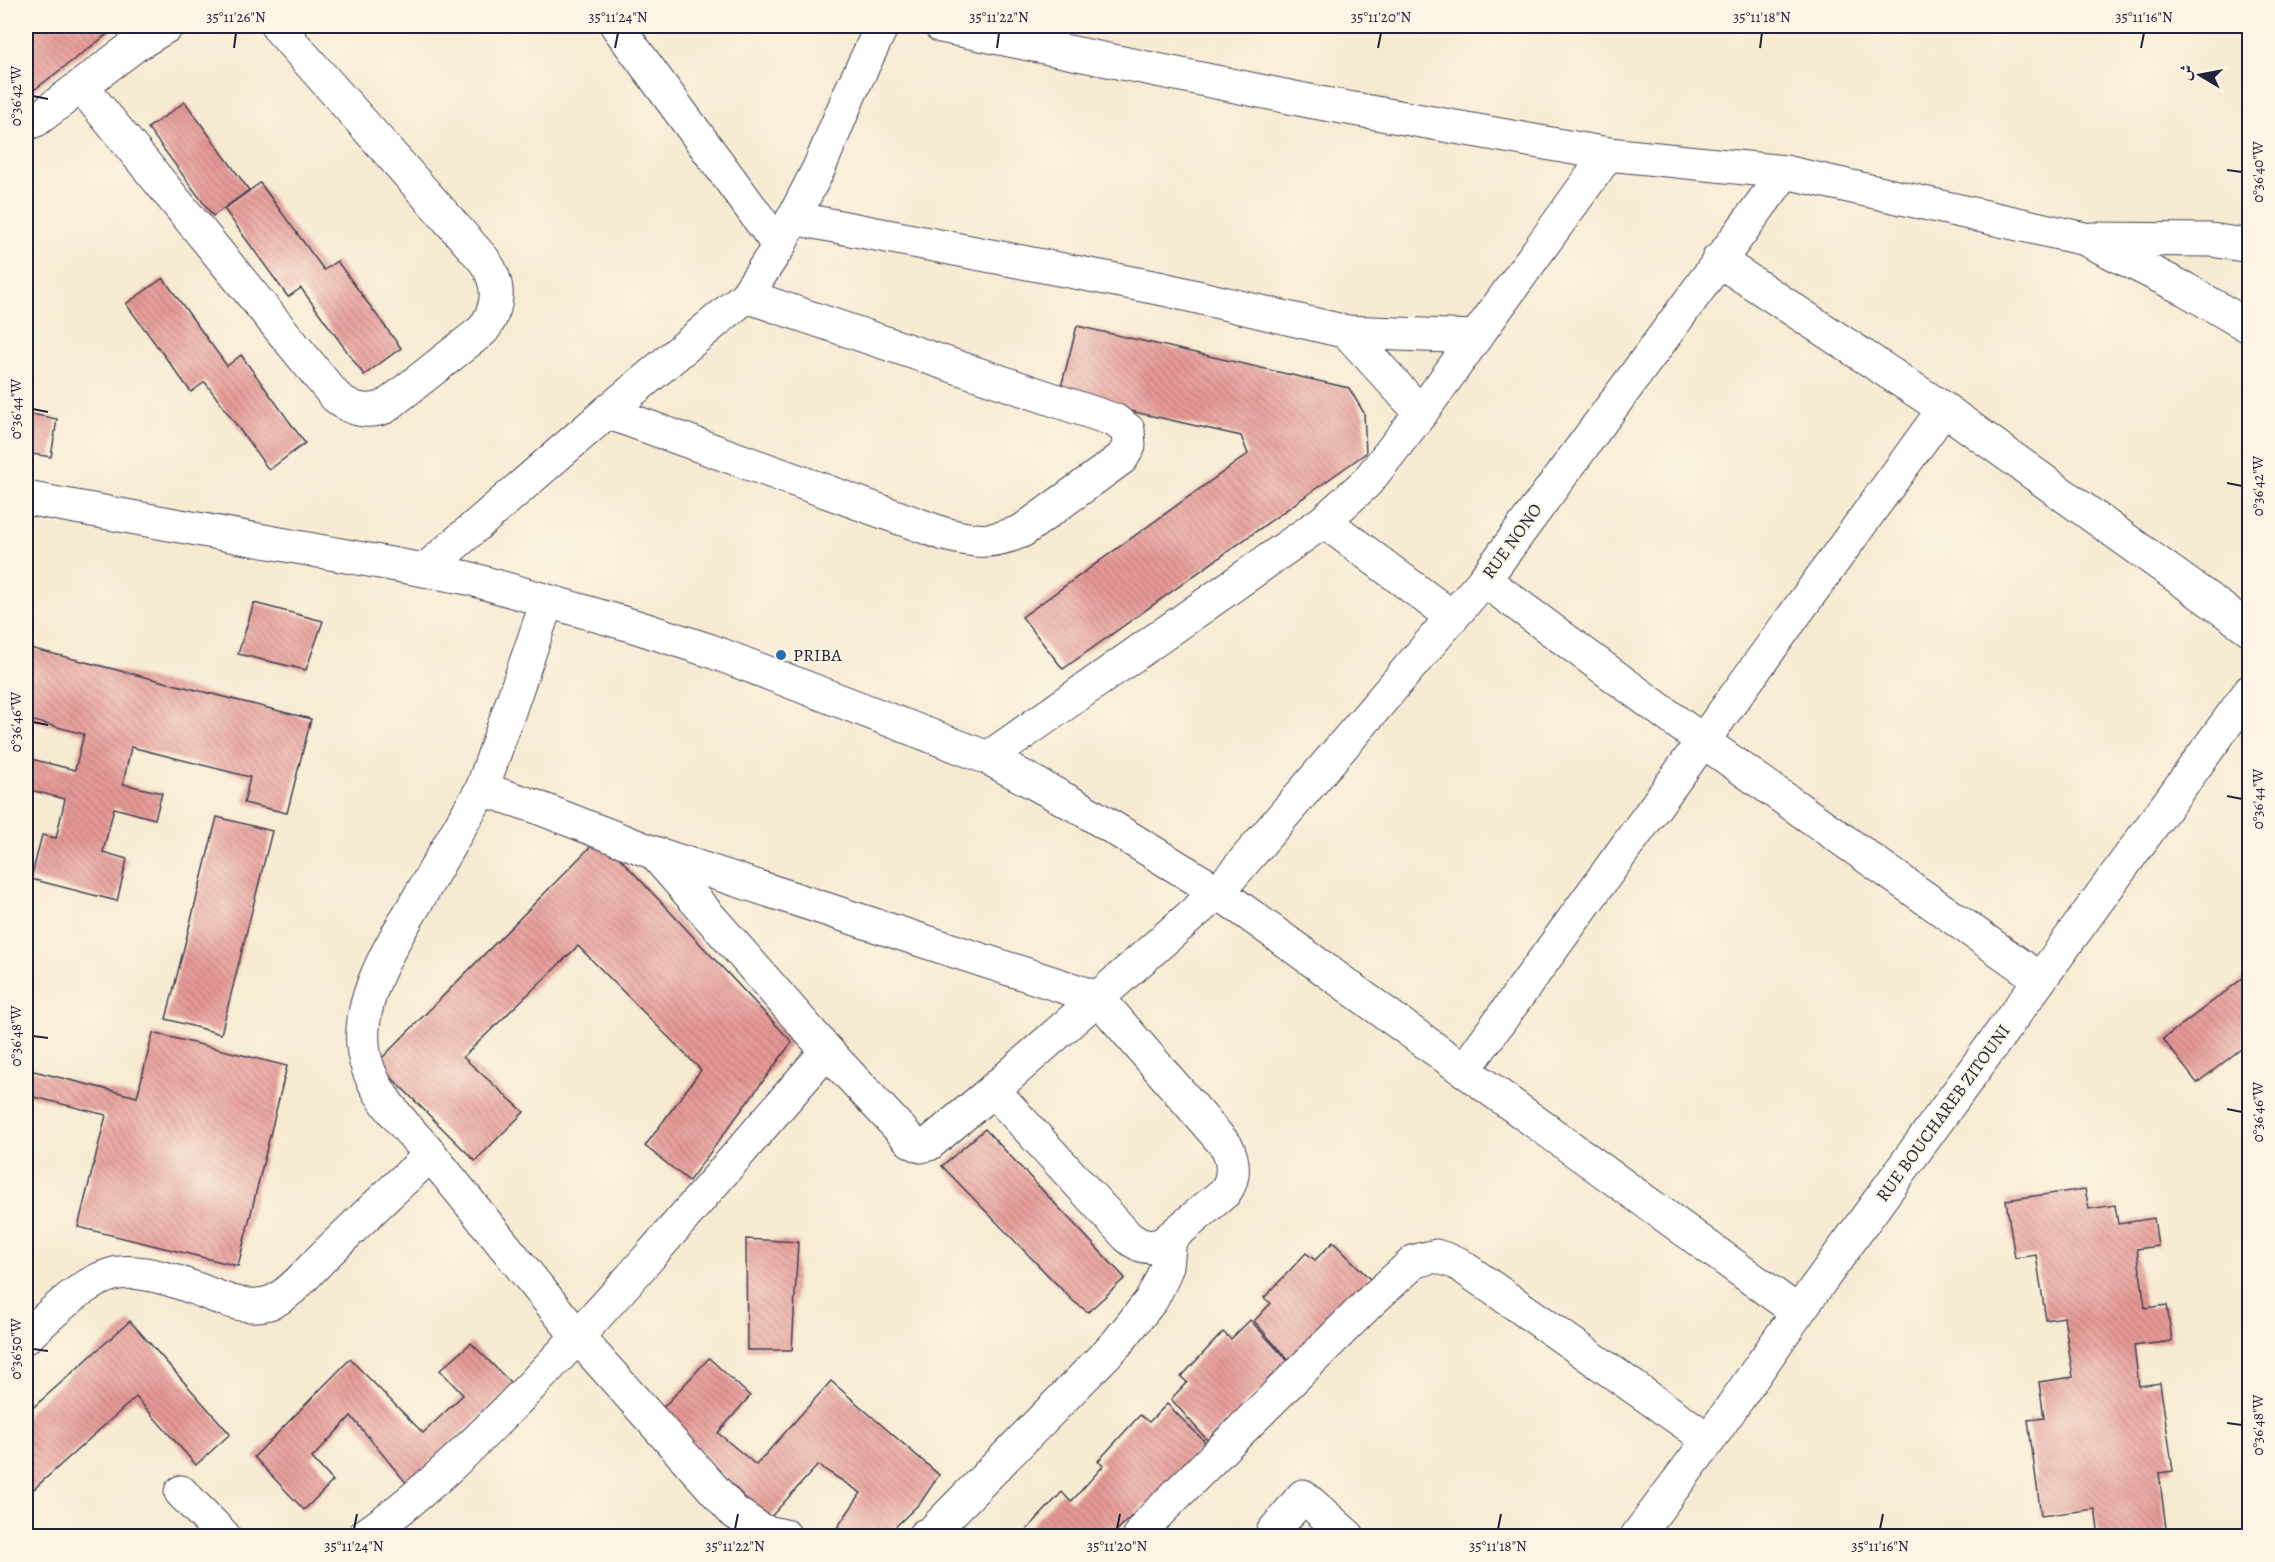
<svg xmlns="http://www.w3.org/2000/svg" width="2275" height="1562" font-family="Alegreya,Amiri,serif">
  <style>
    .building { fill: url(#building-back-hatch) }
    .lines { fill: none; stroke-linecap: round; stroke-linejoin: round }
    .minor-casing { stroke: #424052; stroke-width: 35 }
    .minor { stroke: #fff; stroke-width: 33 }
    .ticks { fill: none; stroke: #22223b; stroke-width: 2 }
    .poi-dot { fill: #1f6fb2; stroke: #fcf5e5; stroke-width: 2 }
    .labels { text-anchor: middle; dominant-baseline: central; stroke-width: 4.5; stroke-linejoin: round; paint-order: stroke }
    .street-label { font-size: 18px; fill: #22223b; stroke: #fcf5e5 }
    .poi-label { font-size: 18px; fill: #22223b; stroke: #fcf5e5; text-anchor: start }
    .neatline { fill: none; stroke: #22223b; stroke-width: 2 }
    .ticks-label { font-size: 15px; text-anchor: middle; fill: #22223b }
  </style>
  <defs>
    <pattern id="building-back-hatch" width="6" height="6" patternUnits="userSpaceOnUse" patternTransform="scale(1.5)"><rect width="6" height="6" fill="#e69996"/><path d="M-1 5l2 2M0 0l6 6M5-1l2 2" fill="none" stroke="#ba7c7c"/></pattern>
  </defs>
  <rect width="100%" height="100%" fill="#fcf5e5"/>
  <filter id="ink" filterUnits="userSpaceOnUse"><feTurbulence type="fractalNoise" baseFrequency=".0167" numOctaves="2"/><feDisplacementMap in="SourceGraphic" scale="12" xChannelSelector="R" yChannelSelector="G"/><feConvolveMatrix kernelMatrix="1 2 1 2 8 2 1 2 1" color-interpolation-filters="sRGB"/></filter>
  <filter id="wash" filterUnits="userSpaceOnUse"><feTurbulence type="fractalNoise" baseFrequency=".008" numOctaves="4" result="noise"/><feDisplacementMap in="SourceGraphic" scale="24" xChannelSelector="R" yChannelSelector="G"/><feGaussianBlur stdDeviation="1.35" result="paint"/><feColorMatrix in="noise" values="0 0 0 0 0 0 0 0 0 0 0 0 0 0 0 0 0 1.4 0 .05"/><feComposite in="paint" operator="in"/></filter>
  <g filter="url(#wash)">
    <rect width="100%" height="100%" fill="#f7ead2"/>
    <g id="blocks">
      <g class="building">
        <polygon points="33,26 118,26 26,96 26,31"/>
        <polygon points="185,102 249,190 213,216 148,128"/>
        <polygon points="260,183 324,270 337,261 401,348 364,375 301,288 288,297 224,209"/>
        <polygon points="163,278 227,366 241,355 305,443 269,470 205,382 191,392 126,304"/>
        <polygon points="1077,326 1349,388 1364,413 1366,453 1063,669 1022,617 1248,454 1241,436 1059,395"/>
        <polygon points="26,413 57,419 51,457 26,453"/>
        <polygon points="254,603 323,621 306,670 238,654"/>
        <polygon points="26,647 311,719 287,813 244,803 250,777 131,747 123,784 162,793 155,819 114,808 103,852 127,859 117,901 31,879 42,835 56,838 65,799 26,789 27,758 75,770 84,734 26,719"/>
        <polygon points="217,817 272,831 221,1034 166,1019"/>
        <polygon points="600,837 792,1042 689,1181 645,1146 701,1070 578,946 463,1057 524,1112 475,1161 377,1063"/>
        <polygon points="2250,973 2250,1042 2197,1083 2163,1039"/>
        <polygon points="153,1033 287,1066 238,1266 78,1227 106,1115 26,1095 26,1069 137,1097"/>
        <polygon points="985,1129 1125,1278 1088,1312 1073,1301 942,1166"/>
        <polygon points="2085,1189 2089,1209 2115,1205 2118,1224 2154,1218 2158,1246 2137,1249 2145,1308 2167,1305 2172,1341 2134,1346 2139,1386 2160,1383 2173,1471 2159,1473 2167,1536 2099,1536 2095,1509 2041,1516 2028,1420 2044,1418 2039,1382 2073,1377 2064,1317 2046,1320 2036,1255 2015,1258 2006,1200"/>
        <polygon points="746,1239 798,1242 792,1350 747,1350"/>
        <polygon points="1333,1242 1372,1281 1290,1362 1254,1321 1271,1303 1264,1298 1306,1253 1315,1260"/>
        <polygon points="1250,1320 1288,1361 1267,1380 1274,1387 1256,1393 1240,1408 1248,1415 1236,1426 1228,1419 1207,1440 1171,1399 1187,1382 1181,1377 1223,1332 1231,1339"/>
        <polygon points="130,1321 230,1434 196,1465 136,1397 26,1496 26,1414"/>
        <polygon points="471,1343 513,1385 407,1484 351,1416 312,1458 333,1481 304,1510 254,1457 350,1359 423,1433 463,1395 440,1370"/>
        <polygon points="709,1358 750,1396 718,1433 756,1465 831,1381 939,1475 921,1502 886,1536 848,1536 835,1531 861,1493 818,1465 767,1521 661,1410"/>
        <polygon points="1167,1404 1206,1443 1184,1463 1191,1471 1153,1509 1145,1503 1111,1536 1021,1536 1062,1492 1071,1502 1104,1465 1098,1461 1140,1415 1149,1422"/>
      </g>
    </g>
  </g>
  <g filter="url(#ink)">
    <use href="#blocks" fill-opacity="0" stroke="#424052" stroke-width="1.5"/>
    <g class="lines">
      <g class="minor-casing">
        <g id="minor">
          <polyline points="617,26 779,246"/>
          <polyline points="941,26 1314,102 1608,154 1785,172 2085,239 2185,289 2250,327"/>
          <path d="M82,87L335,396C350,409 366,414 385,407L483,330C500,306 501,284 484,260L277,26"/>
          <polyline points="26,124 36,120 134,46 167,26"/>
          <polyline points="793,218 1163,289 1347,332 1475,337"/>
          <polyline points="2093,239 2211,240 2250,246"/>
          <polyline points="1718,260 1944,409 2250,629"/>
          <polyline points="1347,332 1421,413"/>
          <path d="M607,412L944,534C976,542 991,544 1022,531L1122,458L1129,446L1128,430L1114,420L746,296"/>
          <polyline points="26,498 468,578 634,626 711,651 988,758 1077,806 1218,892 1798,1312"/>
          <polyline points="1324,521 1452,617"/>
          <polyline points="425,570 607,412 746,296 779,246 819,168 851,91 882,26"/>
          <polyline points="1484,580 1704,742 2040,979"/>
          <path d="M547,602L482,789L534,806L654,853L1098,998L1227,1147C1234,1162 1235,1178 1225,1192L1164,1243C1150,1250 1138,1246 1127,1236L993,1090"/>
          <polyline points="988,758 1324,521 1367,482 1421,413 1608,154"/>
          <polyline points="654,853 827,1051 911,1141 921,1146 929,1144 993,1090 1218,892 1484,580 1785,172"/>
          <polyline points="1464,1070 1944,409"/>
          <path d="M431,1155C407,1127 376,1098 366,1062C349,1003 399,933 427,884C445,852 463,821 482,789"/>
          <path d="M26,1337C50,1315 86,1278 119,1273C147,1269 187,1285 212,1295C230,1302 250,1309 269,1303C289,1297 312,1267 328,1252C362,1219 395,1187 431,1155L578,1337L733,1511L762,1531L785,1536"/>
          <polyline points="181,1492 224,1536"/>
          <path d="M364,1536C425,1494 477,1441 529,1388C633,1280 729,1164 827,1051"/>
          <polyline points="924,1536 932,1532 1117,1343 1152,1299 1161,1281 1167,1266 1170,1239"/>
          <polyline points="1140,1536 1148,1523 1371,1301 1415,1261 1436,1256 1457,1263 1709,1440"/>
          <polyline points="1278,1536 1273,1532 1303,1496 1348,1536"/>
          <polyline points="1637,1536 1709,1440 1798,1312 2250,691"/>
        </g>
      </g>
      <use href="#minor" class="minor"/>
    </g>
  </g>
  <path class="ticks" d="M234,48L236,33M615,48L618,33M997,48L999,33M1378,48L1381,33M1760,48L1762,33M2141,48L2144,33M33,96L48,99M2227,170L2242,172M33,409L48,412M2227,483L2242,486M33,722L48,725M2227,796L2242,799M33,1036L48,1038M2227,1109L2242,1112M33,1349L48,1351M2227,1423L2242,1425M354,1529L357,1514M735,1529L738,1514M1117,1529L1120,1514M1498,1529L1501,1514M1880,1529L1883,1514"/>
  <circle class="poi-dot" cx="781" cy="655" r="6"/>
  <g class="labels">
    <g class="street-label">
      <text transform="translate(1512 541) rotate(-54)">RUE NONO</text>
      <text transform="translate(1943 1113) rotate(-54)">RUE BOUCHAREB ZITOUNI</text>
    </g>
    <g class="poi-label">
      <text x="793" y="655">PRIBA</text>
    </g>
  </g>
  <rect width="2275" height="1562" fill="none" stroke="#fcf5e5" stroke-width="66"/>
  <g transform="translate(2200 75) rotate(280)" stroke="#fcf5e5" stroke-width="4.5" paint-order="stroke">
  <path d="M0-4.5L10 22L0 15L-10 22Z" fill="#22223b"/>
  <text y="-9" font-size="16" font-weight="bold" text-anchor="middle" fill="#22223b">ش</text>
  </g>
  <rect x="33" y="33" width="2209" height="1496" class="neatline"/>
  <g class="ticks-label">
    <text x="236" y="22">35°11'26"N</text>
    <text x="618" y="22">35°11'24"N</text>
    <text x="999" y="22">35°11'22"N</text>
    <text x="1381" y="22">35°11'20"N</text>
    <text x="1762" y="22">35°11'18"N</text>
    <text x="2144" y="22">35°11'16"N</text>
    <text transform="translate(16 96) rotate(-90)" y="5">0°36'42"W</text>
    <text transform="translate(2258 172) rotate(-90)" y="5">0°36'40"W</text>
    <text transform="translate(16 409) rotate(-90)" y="5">0°36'44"W</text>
    <text transform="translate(2258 486) rotate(-90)" y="5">0°36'42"W</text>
    <text transform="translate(16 722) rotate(-90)" y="5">0°36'46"W</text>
    <text transform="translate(2258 799) rotate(-90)" y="5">0°36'44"W</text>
    <text transform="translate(16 1036) rotate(-90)" y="5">0°36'48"W</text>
    <text transform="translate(2258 1112) rotate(-90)" y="5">0°36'46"W</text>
    <text transform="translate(16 1349) rotate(-90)" y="5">0°36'50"W</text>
    <text transform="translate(2258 1425) rotate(-90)" y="5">0°36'48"W</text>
    <text x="354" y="1551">35°11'24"N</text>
    <text x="735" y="1551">35°11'22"N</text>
    <text x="1117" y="1551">35°11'20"N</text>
    <text x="1498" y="1551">35°11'18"N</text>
    <text x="1880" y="1551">35°11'16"N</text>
  </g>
</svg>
